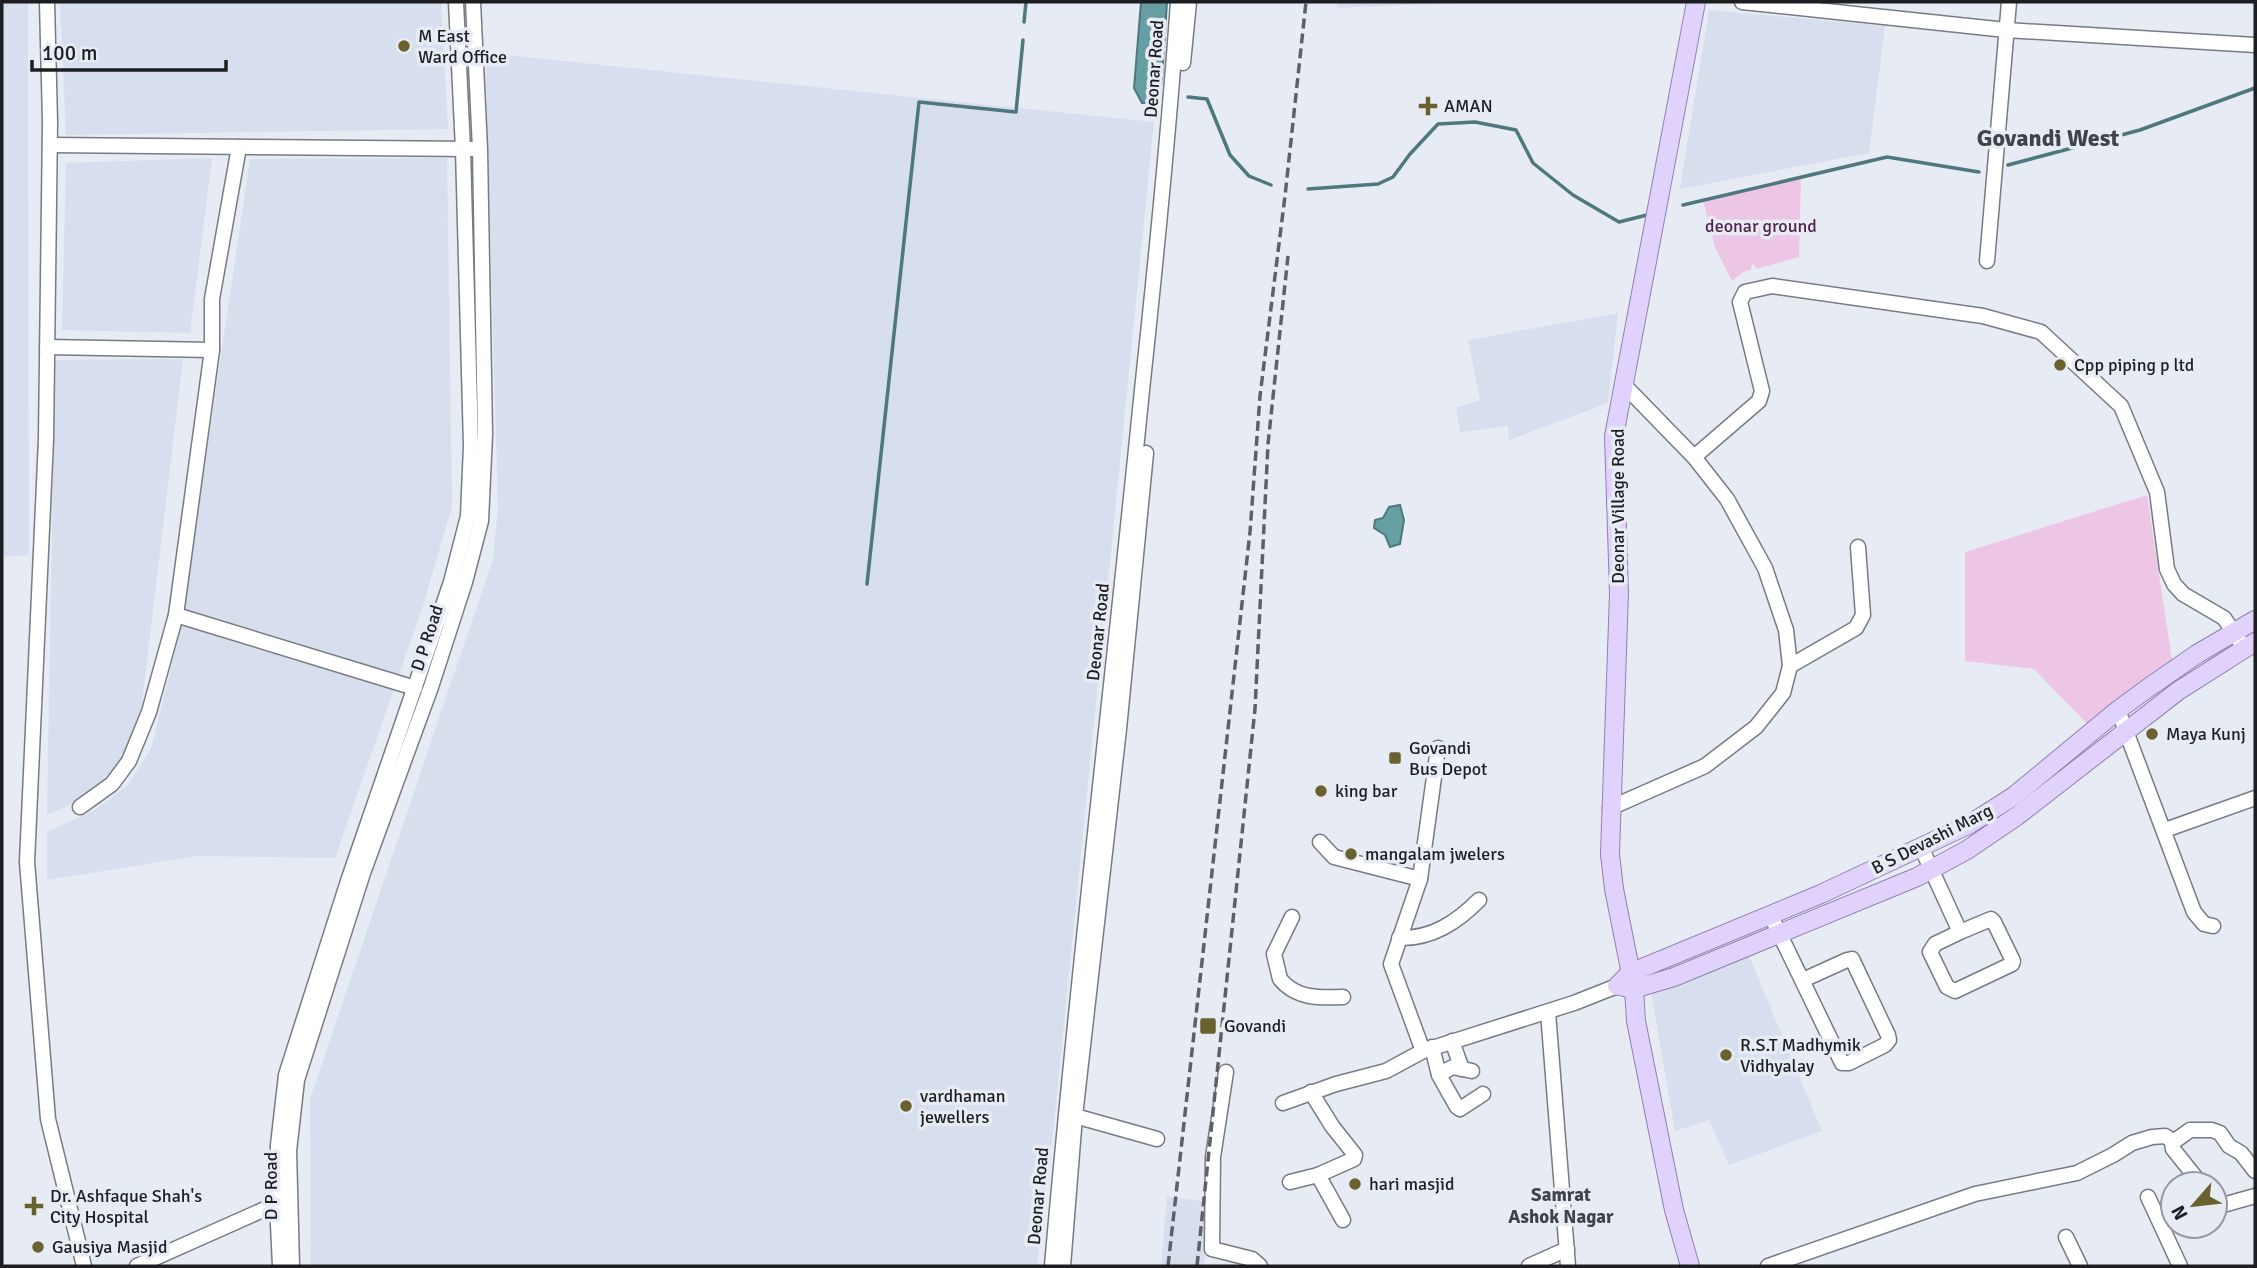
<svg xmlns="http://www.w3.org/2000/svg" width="2257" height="1268" font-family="Signika,sans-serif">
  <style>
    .built { fill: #d7deed }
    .green { fill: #edc6e5 }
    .water { fill: #659fa3; stroke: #4f787c; stroke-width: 2 }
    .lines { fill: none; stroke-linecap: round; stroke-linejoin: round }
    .stream { stroke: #4f787c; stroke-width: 3.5 }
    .minor-casing { stroke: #777b83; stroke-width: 17 }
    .major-casing { stroke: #8f80af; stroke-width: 20 }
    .minor { stroke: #fff; stroke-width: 14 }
    .major { stroke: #e1d2fd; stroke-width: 18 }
    .rail { stroke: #5e6065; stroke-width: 3.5; stroke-dasharray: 10 5; stroke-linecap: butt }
    .poi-dot { fill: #69622f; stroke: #e7ebf4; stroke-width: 2.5 }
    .labels { text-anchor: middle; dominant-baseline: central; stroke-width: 7; stroke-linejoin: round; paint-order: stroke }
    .poi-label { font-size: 18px; fill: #1d1e21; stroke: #e7ebf4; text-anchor: start }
    .street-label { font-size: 18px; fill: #1d1e21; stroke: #e7ebf4 }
    .park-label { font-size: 18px; fill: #51224a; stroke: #e7ebf4 }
    .neighbourhood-label { font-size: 19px; font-weight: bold; fill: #40434a; stroke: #e7ebf4 }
    .district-label { font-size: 24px; font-weight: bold; fill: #40434a; stroke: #e7ebf4 }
  </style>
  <rect width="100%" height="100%" fill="#e7ebf4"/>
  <g class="built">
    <polygon points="2,2 28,2 29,555 2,557"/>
    <polygon points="60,2 441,2 448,129 66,135"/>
    <polygon points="1337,2 1480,2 1337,8"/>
    <polygon points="1709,10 1885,26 1869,153 1680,189"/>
    <polygon points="485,53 1154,122 1054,1124 1037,1266 311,1266 310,1099 493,559 498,508"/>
    <polygon points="212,158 190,333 62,330 66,163"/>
    <polygon points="447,158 452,506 423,606 335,858 196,856 47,880 47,832 93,811 127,786 151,749 181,627 250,159"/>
    <polygon points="1618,313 1608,403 1509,440 1508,426 1460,432 1456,408 1480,400 1468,340"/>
    <polygon points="183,359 138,736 119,769 83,799 47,815 55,360"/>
    <polygon points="1749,956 1822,1131 1729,1165 1709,1120 1675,1131 1651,991"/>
    <polygon points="1167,1197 1211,1202 1204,1266 1161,1266"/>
  </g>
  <g class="green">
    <polygon points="1801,177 1799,257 1757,269 1752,263 1751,270 1745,271 1732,281 1715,247 1703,200"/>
    <polygon points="2147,495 2172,660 2096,733 2034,669 1965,661 1965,552"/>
  </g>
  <g class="water">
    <polygon points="1141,2 1167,2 1162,80 1158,103 1142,103 1134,88"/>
    <polygon points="1400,505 1404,520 1400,544 1390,547 1385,535 1374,528 1375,520 1383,518 1389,507"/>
  </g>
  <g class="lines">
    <g class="stream">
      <polyline points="1024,22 1026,2"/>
      <polyline points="1188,97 1207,99 1230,155 1249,176 1271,185"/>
      <polyline points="2008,165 2140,130 2255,88"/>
      <polyline points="1308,189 1378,184 1393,177 1410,154 1438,124 1475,122 1516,130 1533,163 1573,195 1619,222 1651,214"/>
      <polyline points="1683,205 1887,157 1979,172"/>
      <polyline points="867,584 919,102 1016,112 1023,40"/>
    </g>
    <g class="minor-casing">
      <g id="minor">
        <polyline points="47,2 50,122 46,439 27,862 48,1119 84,1266"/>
        <polyline points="1742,2 2006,30 2255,45"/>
        <polyline points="1183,63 1189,2"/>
        <polyline points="50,145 472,149"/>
        <polyline points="1987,261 2009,2"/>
        <polyline points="47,347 212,350"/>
        <polyline points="1694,457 1759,401 1762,391 1740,302 1745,292 1772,286 1983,316 2041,332 2121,406 2157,492 2167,569 2174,584 2183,594 2224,618 2245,649"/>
        <polyline points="176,615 415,688"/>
        <polyline points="1790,666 1856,628 1863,615 1858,547"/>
        <polyline points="2118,710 2194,912 2204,924 2213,926"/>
        <polyline points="1438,748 1420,879 1391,964 1423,1051 1574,1003 1617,986"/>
        <polyline points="80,807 112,784 129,761 149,712 176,615 212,350 212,299 239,147"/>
        <polyline points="1610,808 1705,766 1756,727 1783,693 1790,666 1786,630 1765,568 1727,499 1694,457 1624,385"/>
        <polyline points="2165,830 2255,798"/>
        <polyline points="1320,842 1334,857 1420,879"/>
        <polyline points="1922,849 1960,932 1935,944 1930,952 1947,987 1955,991 2012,964 2013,961 1994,922 1991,919 1960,932"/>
        <polyline points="1770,914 1842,1063 1849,1063 1885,1045 1889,1040 1888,1035 1852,959 1847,960 1803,980"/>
        <path d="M1292,917L1274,954L1280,979C1296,999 1320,998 1343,997"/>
        <path d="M1399,938C1432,939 1457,922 1479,900"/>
        <polyline points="1548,1012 1568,1266"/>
        <polyline points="1452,1041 1462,1069"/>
        <polyline points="1432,1047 1439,1075 1457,1107 1460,1109 1483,1094"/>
        <polyline points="1226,1072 1213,1157 1212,1249 1252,1259 1260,1266"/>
        <polyline points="1439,1074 1453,1067 1472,1071"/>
        <polyline points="1311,1092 1332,1126 1355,1155 1354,1159 1318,1175 1343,1220"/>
        <polyline points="1283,1103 1336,1084 1386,1071 1423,1051"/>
        <polyline points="1075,1116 1157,1139"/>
        <polyline points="1290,1182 1318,1175"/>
        <polyline points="2201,1184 2173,1149 2172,1143 2190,1130 2212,1130 2220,1133 2229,1146 2241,1153 2255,1171"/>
        <polyline points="2148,1197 2180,1266"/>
        <polyline points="2215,1201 2223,1205 2255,1196"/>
        <polyline points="2066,1237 2080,1266"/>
        <polyline points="137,1266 283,1201"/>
        <polyline points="280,1266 277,1204 278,1145 286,1075 349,878 451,582 468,516 471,446 463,149 456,2"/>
        <polyline points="292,1266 289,1151 297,1080 363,873 431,687 465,582 481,521 485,434 480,149 473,2"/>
        <path d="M1052,1266C1077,974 1113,682 1142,390C1156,260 1169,131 1178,2"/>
        <polyline points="1063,1266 1075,1116 1119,729 1146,453"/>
        <polyline points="1529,1266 1567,1249"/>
        <polyline points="1768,1266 1975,1194 2077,1173 2113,1155 2132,1143 2152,1137 2165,1136 2173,1141"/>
      </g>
    </g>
    <g class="major-casing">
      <g id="major">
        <polyline points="1617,986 1630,973 1821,894 1970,824 2014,796 2118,710 2148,688 2197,654 2255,620"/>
        <polyline points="1624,987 1634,989 1674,977 1917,877 1967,850 2017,816 2178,691 2255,642"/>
        <polyline points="1690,1266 1674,1210 1636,1021 1634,989 1614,889 1610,854 1619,593 1614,436 1696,2"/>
      </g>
    </g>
    <use href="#minor" class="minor"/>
    <use href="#major" class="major"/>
    <g class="rail">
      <polyline points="1168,1266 1250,532 1260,396 1285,196 1306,2"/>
      <polyline points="1197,1266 1255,709 1268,444 1288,256"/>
    </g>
  </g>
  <g class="poi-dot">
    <circle cx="404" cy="46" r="7"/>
    <path d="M1424.5 95.5h7v7h7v7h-7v7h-7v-7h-7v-7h7z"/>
    <circle cx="2060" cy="365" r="7"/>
    <circle cx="2152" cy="734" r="7"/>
    <rect x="1388" y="751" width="14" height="14" rx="3.5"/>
    <circle cx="1321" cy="791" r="7"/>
    <circle cx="1351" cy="854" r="7"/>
    <rect x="1199" y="1017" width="18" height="18" rx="3.5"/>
    <circle cx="1726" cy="1055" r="7"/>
    <circle cx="906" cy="1106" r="7"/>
    <circle cx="1355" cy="1184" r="7"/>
    <path d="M30.5 1195.5h7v7h7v7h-7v7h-7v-7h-7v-7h7z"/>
    <circle cx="38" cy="1247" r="7"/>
  </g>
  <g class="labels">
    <g class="poi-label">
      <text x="418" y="36">M East<tspan x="418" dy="21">Ward Office</tspan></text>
      <text x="1444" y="106">AMAN</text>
      <text x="2074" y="365">Cpp piping p ltd</text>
      <text x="2166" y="734">Maya Kunj</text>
      <text x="1409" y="748">Govandi<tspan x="1409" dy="21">Bus Depot</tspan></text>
      <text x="1335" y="791">king bar</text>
      <text x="1365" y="854">mangalam jwelers</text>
      <text x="1224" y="1026">Govandi</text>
      <text x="1740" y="1045">R.S.T Madhymik<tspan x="1740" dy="21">Vidhyalay</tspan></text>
      <text x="920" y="1096">vardhaman<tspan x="920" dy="21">jewellers</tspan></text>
      <text x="1369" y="1184">hari masjid</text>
      <text x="50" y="1196">Dr. Ashfaque Shah's<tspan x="50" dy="21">City Hospital</tspan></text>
      <text x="52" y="1247">Gausiya Masjid</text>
    </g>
    <g class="street-label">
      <text transform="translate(1154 69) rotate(-86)">Deonar Road</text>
      <text transform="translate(1618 506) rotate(-90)">Deonar Village Road</text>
      <text transform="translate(1098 632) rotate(-84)">Deonar Road</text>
      <text transform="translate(427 638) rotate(-72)">D P Road</text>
      <text transform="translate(1932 839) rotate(-27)">B S Devashi Marg</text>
      <text transform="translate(271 1186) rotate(-90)">D P Road</text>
      <text transform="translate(1038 1196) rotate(-85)">Deonar Road</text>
    </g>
    <g class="park-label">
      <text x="1761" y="226">deonar ground</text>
    </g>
    <g class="neighbourhood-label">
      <text x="1561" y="1195">Samrat<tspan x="1561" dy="22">Ashok Nagar</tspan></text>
    </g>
    <g class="district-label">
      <text x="2048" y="138">Govandi West</text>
    </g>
  </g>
  <rect width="2257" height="1268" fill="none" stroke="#1d1e21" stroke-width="7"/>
  <g transform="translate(2194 1205) rotate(242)"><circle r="33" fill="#e7ebf4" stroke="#9699a0" stroke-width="2"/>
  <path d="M0-5L12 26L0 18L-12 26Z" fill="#69622f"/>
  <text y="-10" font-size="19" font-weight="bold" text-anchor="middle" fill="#1d1e21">N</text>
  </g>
  <path d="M32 60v10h194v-10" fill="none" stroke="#1d1e21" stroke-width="3.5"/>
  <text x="42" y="60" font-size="21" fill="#1d1e21" stroke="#e7ebf4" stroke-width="5" paint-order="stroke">100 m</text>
</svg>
